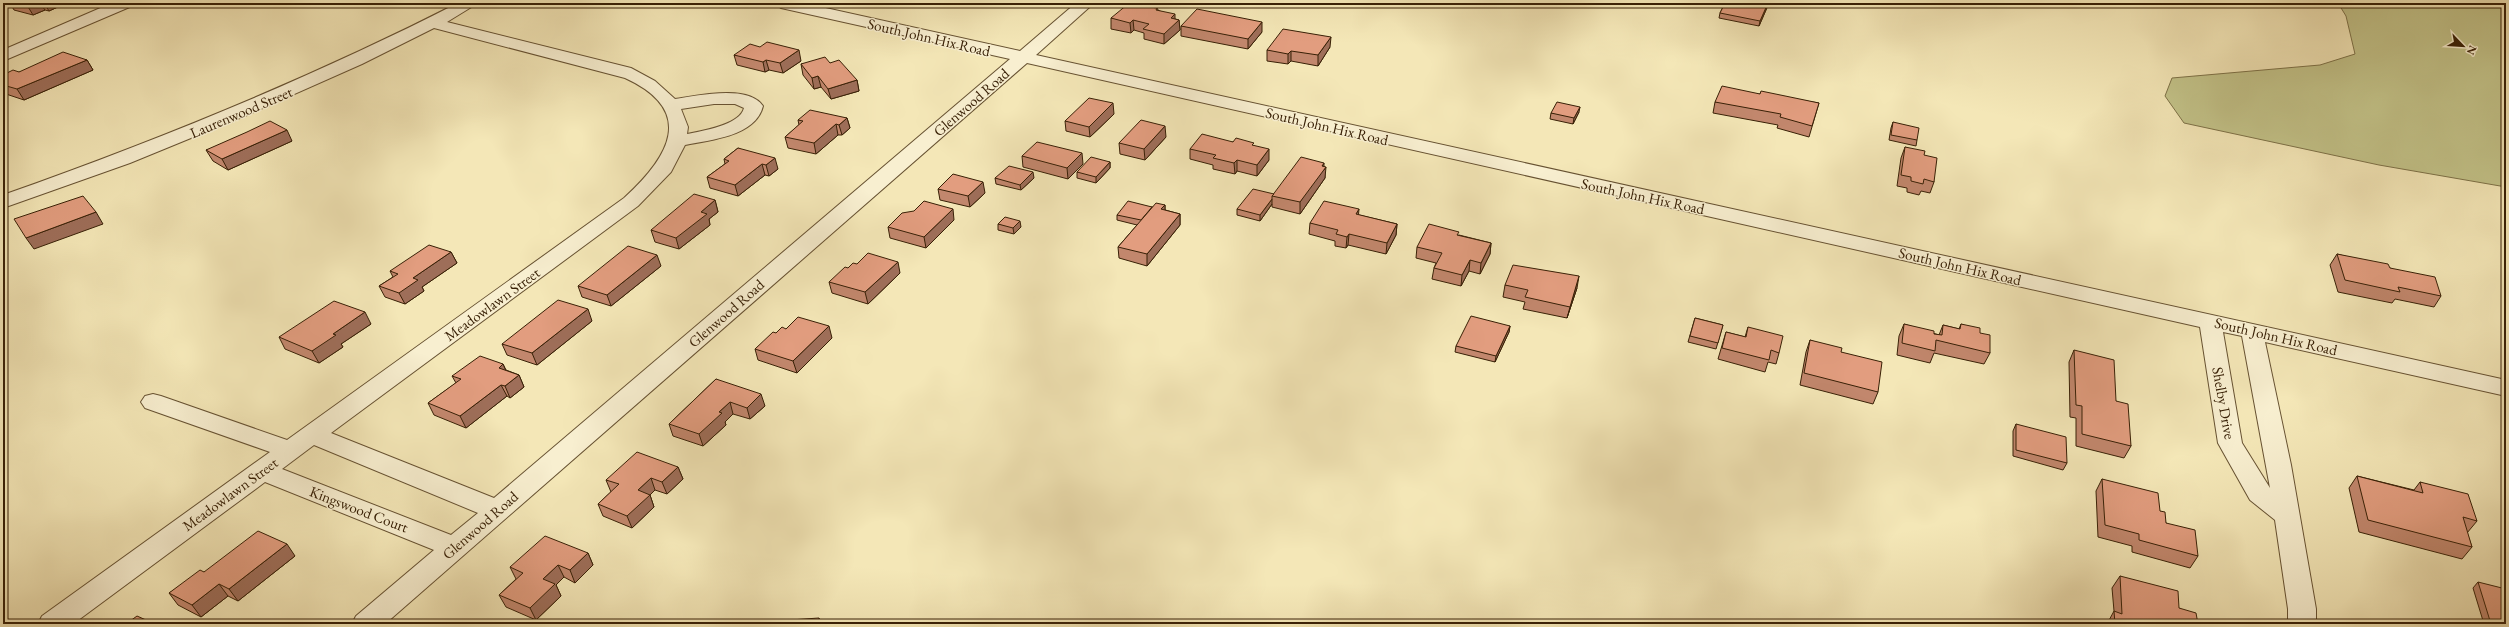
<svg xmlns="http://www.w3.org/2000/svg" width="2509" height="627" font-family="'EB Garamond',serif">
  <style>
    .green { fill: #c3c389; stroke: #7e7248 }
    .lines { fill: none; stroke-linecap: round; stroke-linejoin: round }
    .minor-casing { stroke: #675232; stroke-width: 2 }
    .minor { fill: #f8efd0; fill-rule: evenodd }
    .wall { fill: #c2876d; stroke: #382006 }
    .shaded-wall { fill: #9e6e59; stroke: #382006 }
    .building { fill: #e29d7f; stroke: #382006 }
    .labels { text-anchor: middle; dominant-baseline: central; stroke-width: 3; stroke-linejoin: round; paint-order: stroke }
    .street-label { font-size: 15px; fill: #382006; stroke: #f8efd0 }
  </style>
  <rect width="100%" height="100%" fill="#f4e7b7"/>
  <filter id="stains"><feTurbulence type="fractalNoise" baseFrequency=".005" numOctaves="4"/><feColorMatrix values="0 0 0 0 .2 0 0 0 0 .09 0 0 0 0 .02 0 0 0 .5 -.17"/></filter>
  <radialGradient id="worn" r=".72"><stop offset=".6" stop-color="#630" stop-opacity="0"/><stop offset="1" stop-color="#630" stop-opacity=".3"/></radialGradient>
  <polygon class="green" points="2338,3 2506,3 2506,187 2379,165 2184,123 2165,96 2172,78 2320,65 2355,54 2346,16"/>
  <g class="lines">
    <g class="minor-casing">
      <g id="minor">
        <polygon points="112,3 134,3 132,6 3,61 3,50"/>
        <path d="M458,3H478L447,22L631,68L655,81L675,99C697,96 748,84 763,106C756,136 711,140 685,145L671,172L638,206L331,433L494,498L1010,59L781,8L773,3H803L1020,51L1076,3H1094L1036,55L2506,380V396L2265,342L2291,465L2316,609V624H2288V609L2275,520L2250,500L2218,443L2200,327L1027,63L385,624H352L356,616L434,550L265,482L73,624H38L42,616L270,452L145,408L141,402L145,396L153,394L161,396L287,440L624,198C669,157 697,111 625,78L434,28L362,64L247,115L130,163L3,208V195C159,140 311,78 458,3ZM714,104H735L744,108C740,125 702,131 687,134L688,127L681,109ZM2223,332L2242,336L2270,488L2242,443ZM314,445L478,513L451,535L282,469Z"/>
      </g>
    </g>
    <use href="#minor" class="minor"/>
  </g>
  <g class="wall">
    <polygon points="10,3 62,3 59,4 60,6 49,11 45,10 33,15 14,10"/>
    <polygon points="1725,3 1769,3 1759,26 1719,18 1720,13"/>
    <polygon points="1157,8 1158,10 1175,19 1179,20 1180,30 1164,44 1144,39 1144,33 1134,30 1131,33 1111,29 1111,18"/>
    <polygon points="1181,26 1262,32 1248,49 1181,36"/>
    <polygon points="1330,47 1318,66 1291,61 1288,64 1267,61 1267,50"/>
    <polygon points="734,55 801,61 783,73 769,70 765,72 737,65"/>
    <polygon points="87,60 93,70 24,100 3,93 3,75"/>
    <polygon points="830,63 857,80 859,91 831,99 821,87 814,89 803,75 801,64"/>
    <polygon points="1760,94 1819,103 1809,137 1777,128 1778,125 1713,113 1715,102"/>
    <polygon points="1579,112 1573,124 1550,119 1551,113"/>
    <polygon points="1114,114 1090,137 1066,131 1065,121"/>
    <polygon points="847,118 850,128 842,135 838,135 816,154 788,148 785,137 799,125 798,120"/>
    <polygon points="1893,122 1917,140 1916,146 1889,140 1891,128"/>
    <polygon points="1166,137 1145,160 1120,154 1119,143"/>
    <polygon points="292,141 228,170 213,161 206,150"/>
    <polygon points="1233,142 1254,146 1269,160 1257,176 1237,171 1235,174 1213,169 1213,165 1190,159 1190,149"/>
    <polygon points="1905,147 1924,155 1934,182 1930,193 1921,191 1919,195 1907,192 1907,188 1897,186 1901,158"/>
    <polygon points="738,148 778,169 769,176 765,175 738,196 710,188 707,177 725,164 724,159"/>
    <polygon points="1022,156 1083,164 1068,179 1023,167"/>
    <polygon points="1110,162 1110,168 1096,183 1077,178 1077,172"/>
    <polygon points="1324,166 1325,178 1300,214 1272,207 1272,204 1260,221 1237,215 1237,209 1274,194"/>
    <polygon points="995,178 1034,178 1021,190 996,184"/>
    <polygon points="938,189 985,193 970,207 940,200"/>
    <polygon points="715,200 718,212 709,219 710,225 679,249 655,242 651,230"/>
    <polygon points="1165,205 1165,210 1180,214 1180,225 1147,266 1119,258 1118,247 1137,225 1117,220 1117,215 1152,207"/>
    <polygon points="1359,215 1397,224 1396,235 1386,254 1348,245 1346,248 1335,246 1335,241 1309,234 1310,223"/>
    <polygon points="954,220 926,248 890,238 888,227"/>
    <polygon points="998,224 1021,227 1014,234 998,230"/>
    <polygon points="1459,235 1491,243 1490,254 1480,274 1469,271 1461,286 1432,279 1434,268 1436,263 1416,258 1417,247"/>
    <polygon points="451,252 457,263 422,287 424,291 405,304 385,297 379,286 393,277 390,271"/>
    <polygon points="2337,254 2390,268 2441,296 2434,307 2395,299 2392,303 2338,292 2330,265"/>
    <polygon points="661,266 611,306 582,297 578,286"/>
    <polygon points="848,268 900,273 868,304 832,293 829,282"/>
    <polygon points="1505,285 1577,288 1567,318 1523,309 1525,302 1503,297"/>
    <polygon points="1695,318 1723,325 1716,349 1688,342"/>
    <polygon points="592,321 537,365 507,355 502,344"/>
    <polygon points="371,324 341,344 343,347 319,363 285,349 279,337"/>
    <polygon points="1904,324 1939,335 1943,325 1959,329 1961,324 1980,333 1990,353 1984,364 1934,353 1930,363 1897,355 1899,336"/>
    <polygon points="1510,326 1509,332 1495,362 1455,352 1456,346"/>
    <polygon points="1748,327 1779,353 1776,364 1768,362 1765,372 1718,359 1726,332 1745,337"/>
    <polygon points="786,329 832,338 797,373 758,360 755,349 776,333"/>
    <polygon points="1810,340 1841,352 1878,392 1873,404 1800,385 1806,352"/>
    <polygon points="2074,350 2116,401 2131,446 2124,458 2076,446 2076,418 2070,417 2069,362"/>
    <polygon points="503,364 506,370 519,375 524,387 510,398 507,396 466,428 434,415 428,403 456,383 452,376"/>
    <polygon points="716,379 765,406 750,419 733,414 725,422 726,425 703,446 673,436 669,424"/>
    <polygon points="2016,424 2067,463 2063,470 2013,456 2013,431"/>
    <polygon points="678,467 683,479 667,494 655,490 650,495 654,507 632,528 603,516 598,504 611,492 606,480"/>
    <polygon points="2357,476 2414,490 2420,482 2477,521 2467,533 2472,547 2462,559 2359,532 2349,488"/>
    <polygon points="2102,479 2160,511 2166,523 2198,556 2190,568 2132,552 2132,546 2098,537 2096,491"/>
    <polygon points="588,553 593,565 575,583 564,577 556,585 561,596 536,620 506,607 499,595 516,579 510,567"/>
    <polygon points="295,556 238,601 228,596 201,617 178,605 169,593 204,572"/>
    <polygon points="2120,576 2179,608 2198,624 2107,624 2114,611 2112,588"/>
    <polygon points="2478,582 2506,624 2484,624 2473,588"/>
  </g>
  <g class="shaded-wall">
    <polygon points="32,3 40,3 45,10 33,15 27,5"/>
    <polygon points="44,3 62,3 59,4 60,6 49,11"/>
    <polygon points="1768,3 1769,3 1759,26 1760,21"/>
    <polygon points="1175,14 1175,23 1179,20 1180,30 1164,44 1164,34 1171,18"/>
    <polygon points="1133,20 1134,30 1131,33 1130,23"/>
    <polygon points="1262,22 1262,32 1248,49 1248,39"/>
    <polygon points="1331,37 1330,47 1318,66 1318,55"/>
    <polygon points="799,50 801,61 783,73 780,63"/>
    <polygon points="1291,51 1291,61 1288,64 1288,54"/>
    <polygon points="87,60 93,70 24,100 17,89"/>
    <polygon points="766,60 769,70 765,72 763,62"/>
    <polygon points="818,76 821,87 814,89 812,78"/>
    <polygon points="857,80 859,91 831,99 828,89"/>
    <polygon points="1113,103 1114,114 1090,137 1089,127"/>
    <polygon points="1580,107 1579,112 1573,124 1574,118"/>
    <polygon points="847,118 850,128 842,135 839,125"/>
    <polygon points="836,124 838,135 816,154 814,143"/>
    <polygon points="1165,126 1166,137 1145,160 1144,149"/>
    <polygon points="287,130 292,141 228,170 222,159"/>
    <polygon points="1269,149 1269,160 1257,176 1257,165"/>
    <polygon points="1082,153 1083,164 1068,179 1067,168"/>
    <polygon points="775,158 778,169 769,176 766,165"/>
    <polygon points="1237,160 1237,171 1235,174 1234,163"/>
    <polygon points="1110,162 1110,168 1096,183 1096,177"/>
    <polygon points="1324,163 1324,170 1326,167 1325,178 1300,214 1300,202"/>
    <polygon points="762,164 765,175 738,196 735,185"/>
    <polygon points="1033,172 1034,178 1021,190 1020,185"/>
    <polygon points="983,182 985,193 970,207 968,196"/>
    <polygon points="1272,199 1272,204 1260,221 1260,215"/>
    <polygon points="715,200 718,212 709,219 710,225 679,249 676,238 701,212"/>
    <polygon points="1165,205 1165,216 1161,209"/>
    <polygon points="953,209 954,220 926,248 924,237"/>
    <polygon points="1359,209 1358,220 1356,214"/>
    <polygon points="96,212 103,224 34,249 26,238"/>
    <polygon points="1180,214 1180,225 1147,266 1147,254"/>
    <polygon points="1020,221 1021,227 1014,234 1013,228"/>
    <polygon points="1397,224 1396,235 1386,254 1387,243"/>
    <polygon points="1349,234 1348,245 1346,248 1347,237"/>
    <polygon points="1491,243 1490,254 1480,274 1481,263"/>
    <polygon points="451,252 457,263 422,287 424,291 405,304 399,293 413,278"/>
    <polygon points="657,255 661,266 611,306 607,295"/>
    <polygon points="1470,260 1469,271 1461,286 1462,275"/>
    <polygon points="898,262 900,273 868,304 865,292"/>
    <polygon points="1579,276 1577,288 1567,318 1570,307"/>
    <polygon points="588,309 592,321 537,365 532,353"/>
    <polygon points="365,312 371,324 341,344 343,347 319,363 312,351 333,334"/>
    <polygon points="829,326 832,338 797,373 793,361"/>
    <polygon points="1510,326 1509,332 1495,362 1496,356"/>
    <polygon points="503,364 508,376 499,368"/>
    <polygon points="519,375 524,387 510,398 505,386"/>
    <polygon points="501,385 507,396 466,428 460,416"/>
    <polygon points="761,394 765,406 750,419 747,408"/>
    <polygon points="730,402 733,414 725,422 726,425 703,446 699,434 719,412"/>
    <polygon points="678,467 683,479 667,494 662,482"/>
    <polygon points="651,478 655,490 650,495 654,507 632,528 627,516 638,490"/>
    <polygon points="287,544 295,556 238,601 229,589"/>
    <polygon points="588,553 593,565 575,583 570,570"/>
    <polygon points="558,565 564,577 556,585 561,596 536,620 530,608 543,579"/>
    <polygon points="219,584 228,596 201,617 192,605"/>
    <polygon points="819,618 821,624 818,624"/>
  </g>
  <g class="building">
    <polygon points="20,3 32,3 27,5"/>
    <polygon points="1725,3 1768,3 1760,21 1720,13"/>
    <polygon points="1128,4 1157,8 1156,10 1175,14 1171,18 1179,20 1164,34 1143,29 1149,24 1133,20 1130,23 1111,18"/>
    <polygon points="1197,9 1262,22 1248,39 1181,26"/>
    <polygon points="1283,29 1331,37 1318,55 1291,51 1288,54 1267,50"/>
    <polygon points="767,42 799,50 780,63 766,60 763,62 734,55 750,44 760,47"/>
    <polygon points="63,52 87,60 17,89 3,85 3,75 13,70 19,72"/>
    <polygon points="825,57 830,63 839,60 857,80 828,89 818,76 812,78 801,64"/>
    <polygon points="1722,86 1760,94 1761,91 1819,103 1812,126 1780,117 1781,114 1715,102"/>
    <polygon points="1089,98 1113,103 1089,127 1065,121"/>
    <polygon points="1557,102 1580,107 1574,118 1551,113"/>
    <polygon points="810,110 847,118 839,125 836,124 814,143 785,137 803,121 798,120"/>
    <polygon points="1141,120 1165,126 1144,149 1119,143"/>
    <polygon points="270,121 287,130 222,159 206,150 247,132"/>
    <polygon points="1893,122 1919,128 1917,140 1891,135"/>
    <polygon points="1202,134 1233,142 1236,138 1254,143 1252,145 1269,149 1257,165 1237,160 1234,163 1213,158 1216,155 1190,149"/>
    <polygon points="1037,142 1082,153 1067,168 1022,156"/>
    <polygon points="1905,147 1925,151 1924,155 1937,158 1934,182 1924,179 1923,184 1911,181 1911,177 1901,175"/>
    <polygon points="738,148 775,158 766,165 762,164 735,185 707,177 729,161 724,159"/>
    <polygon points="1091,157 1110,162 1096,177 1077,172"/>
    <polygon points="1301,157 1324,163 1322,166 1326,167 1300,202 1272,196"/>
    <polygon points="1009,166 1033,172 1020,185 995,178"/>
    <polygon points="953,174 983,182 968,196 938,189"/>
    <polygon points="1253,189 1274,194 1272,196 1272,199 1260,215 1237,209"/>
    <polygon points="694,194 715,200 701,212 707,214 676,238 651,230"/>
    <polygon points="83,196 96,212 26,238 14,219"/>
    <polygon points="924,201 953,209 924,237 888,227 902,213 914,211"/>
    <polygon points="1128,201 1152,207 1141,220 1117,215"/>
    <polygon points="1324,201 1359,209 1356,214 1397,224 1387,243 1349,234 1347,237 1336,234 1338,230 1310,223"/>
    <polygon points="1156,203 1165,205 1161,209 1180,214 1147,254 1118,247"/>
    <polygon points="1005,217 1020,221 1013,228 998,224"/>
    <polygon points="1429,224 1459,232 1457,235 1491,243 1481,263 1470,260 1462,275 1434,268 1442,253 1417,247"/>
    <polygon points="429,245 451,252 413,278 418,280 399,293 379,286 398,274 390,271"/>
    <polygon points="628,246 657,255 607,295 578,286"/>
    <polygon points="868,253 898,262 865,292 829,282 845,267 848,268 853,263 857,264"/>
    <polygon points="2337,254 2388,264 2390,268 2435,277 2441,296 2398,287 2400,292 2345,280"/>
    <polygon points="1513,265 1579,276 1570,307 1525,297 1528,290 1505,285"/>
    <polygon points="558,300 588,309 532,353 502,344"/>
    <polygon points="334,301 365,312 333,334 336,335 312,351 279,337"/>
    <polygon points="1471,316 1510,326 1496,356 1456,346"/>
    <polygon points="798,317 829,326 793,361 755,349 773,332 776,333 782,327 786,329"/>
    <polygon points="1695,318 1723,325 1718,343 1690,336"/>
    <polygon points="1904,324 1934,331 1934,334 1942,335 1943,325 1960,329 1961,324 1980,328 1980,333 1990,335 1990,353 1936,340 1935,351 1902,343"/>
    <polygon points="1748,327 1783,336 1779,353 1771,350 1769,360 1722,348 1726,332 1746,337"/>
    <polygon points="1810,340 1842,348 1841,352 1882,362 1878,392 1804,373"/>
    <polygon points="2074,350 2114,360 2116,401 2128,404 2131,446 2082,434 2082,406 2076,405"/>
    <polygon points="480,356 503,364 499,368 519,375 505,386 501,385 460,416 428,403 461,379 452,376"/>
    <polygon points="716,379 761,394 747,408 730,402 719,412 722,413 699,434 669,424"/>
    <polygon points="2016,424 2066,437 2067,463 2016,450"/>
    <polygon points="637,452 678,467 662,482 651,478 638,490 650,495 627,516 598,504 619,484 606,480"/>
    <polygon points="2357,476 2423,493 2420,482 2468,494 2477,521 2463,517 2472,547 2368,520"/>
    <polygon points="2102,479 2158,493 2160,511 2165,512 2166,523 2195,530 2198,556 2139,540 2139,534 2105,525"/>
    <polygon points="258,531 287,544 229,589 219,584 192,605 169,593 200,570 204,572"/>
    <polygon points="545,536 588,553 570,570 558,565 543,579 555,584 530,608 499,595 523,573 510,567"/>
    <polygon points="2120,576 2178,591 2179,608 2196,613 2198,624 2115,624 2114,611 2122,614"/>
    <polygon points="2478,582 2506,589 2506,624 2491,624"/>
    <polygon points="137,616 155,624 126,624"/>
    <polygon points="819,618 818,624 789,624 790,620"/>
  </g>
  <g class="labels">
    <g class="street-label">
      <text transform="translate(929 37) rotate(13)">South John Hix Road</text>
      <text transform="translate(971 102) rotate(-41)">Glenwood Road</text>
      <text transform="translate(241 112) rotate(-23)">Laurenwood Street</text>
      <text transform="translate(1327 126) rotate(13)">South John Hix Road</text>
      <text transform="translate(1643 196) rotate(12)">South John Hix Road</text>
      <text transform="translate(1960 266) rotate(13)">South John Hix Road</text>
      <text transform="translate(492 304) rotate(-36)">Meadowlawn Street</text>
      <text transform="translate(726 313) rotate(-41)">Glenwood Road</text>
      <text transform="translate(2276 336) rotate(13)">South John Hix Road</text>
      <text transform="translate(2224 403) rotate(80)">Shelby Drive</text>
      <text transform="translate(230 494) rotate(-36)">Meadowlawn Street</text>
      <text transform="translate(359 509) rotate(21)">Kingswood Court</text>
      <text transform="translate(480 525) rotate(-41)">Glenwood Road</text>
    </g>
  </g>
  <rect width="2509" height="627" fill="none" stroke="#f4e7b7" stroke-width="16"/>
  <rect x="4" y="4" width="2501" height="619" fill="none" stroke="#382006" stroke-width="2"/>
  <rect x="8" y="8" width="2493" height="611" fill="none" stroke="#382006"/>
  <g transform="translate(2463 46) rotate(115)" stroke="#f8efd0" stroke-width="3" paint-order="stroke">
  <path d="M0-3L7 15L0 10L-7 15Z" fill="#382006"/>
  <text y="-6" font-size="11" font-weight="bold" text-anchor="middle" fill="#382006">N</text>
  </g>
  <rect width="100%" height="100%" filter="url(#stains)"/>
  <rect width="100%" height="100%" fill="url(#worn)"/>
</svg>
